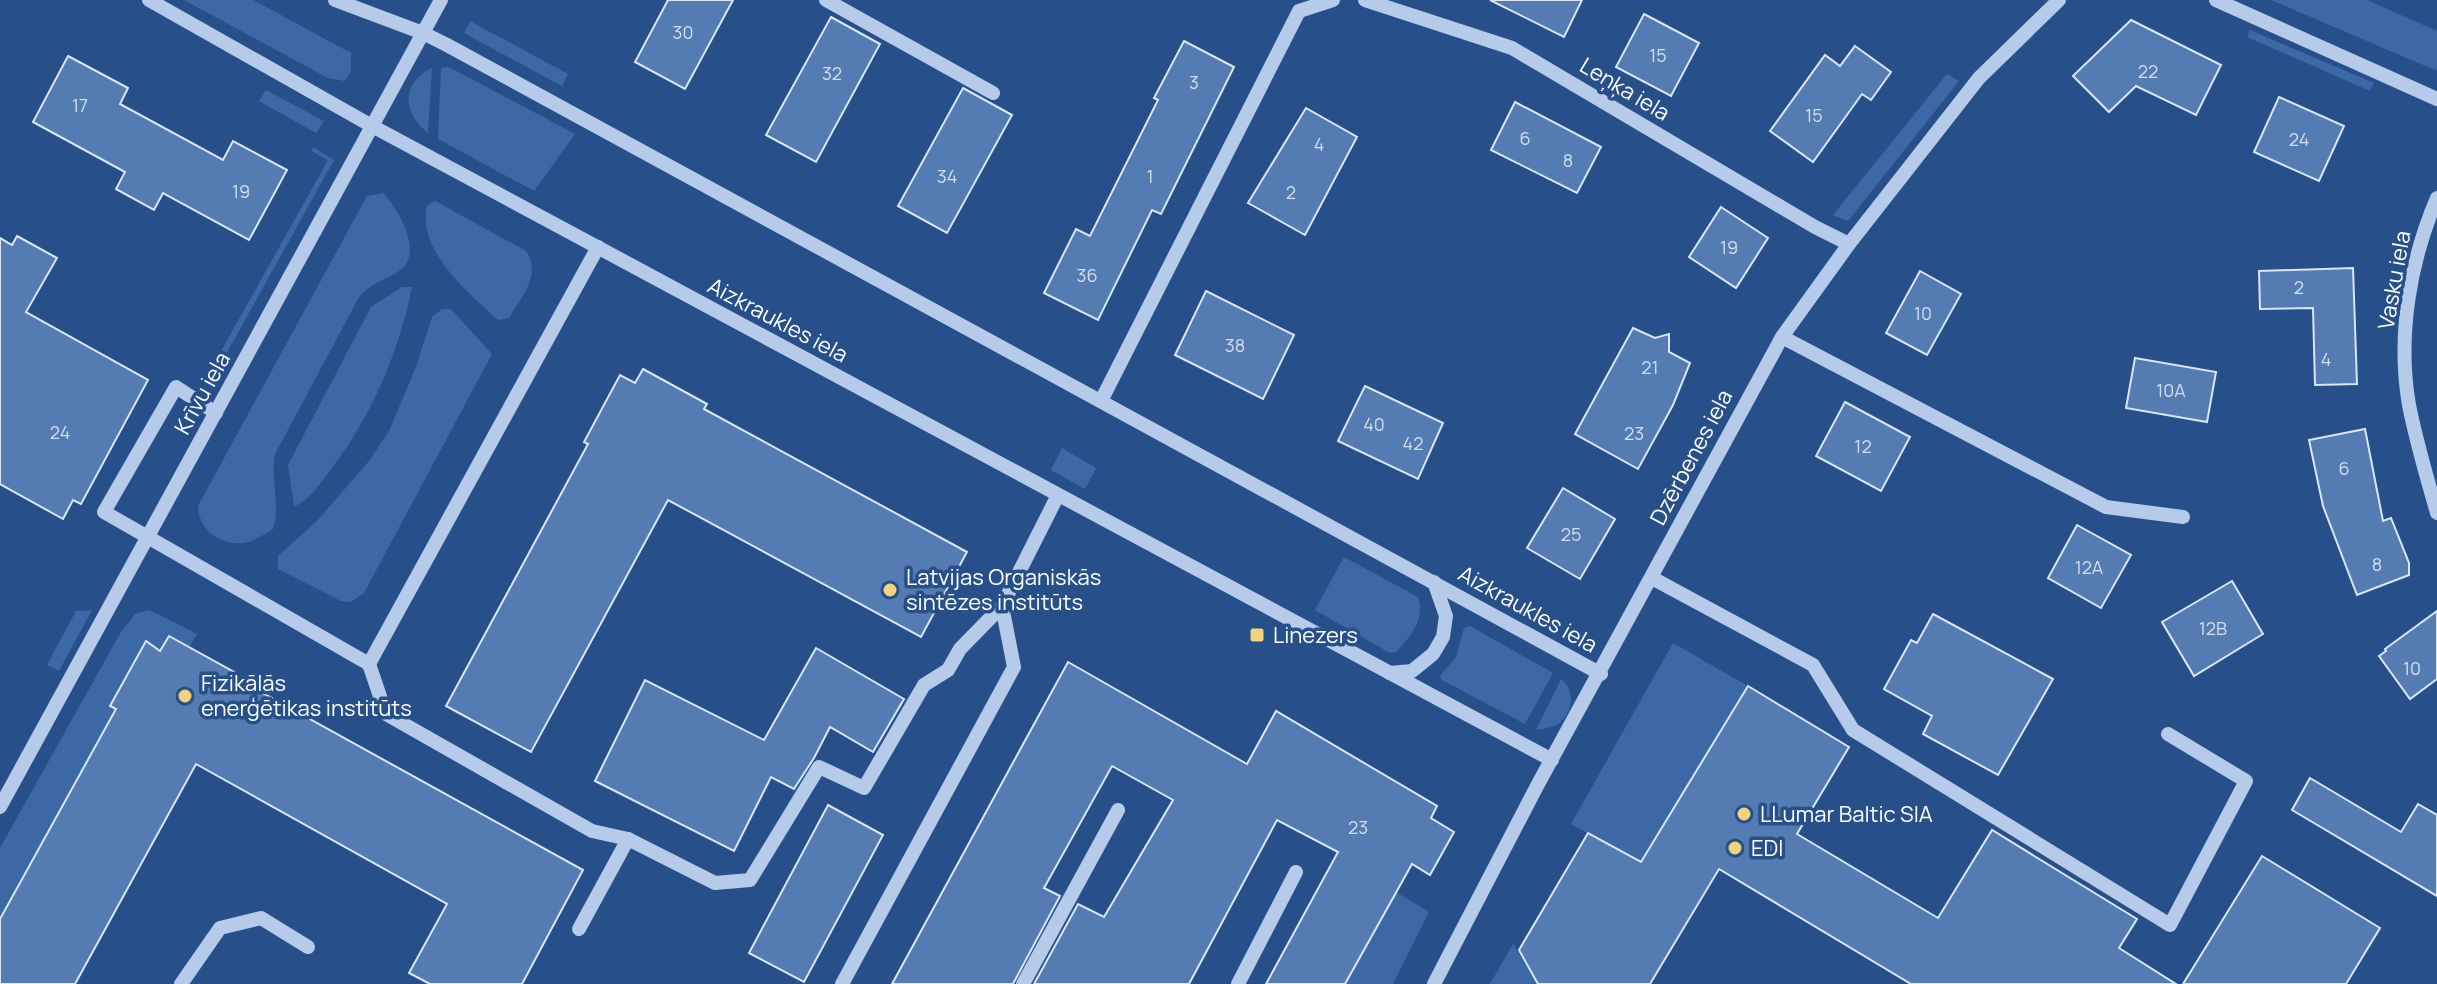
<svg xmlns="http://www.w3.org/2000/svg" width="2437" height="984" font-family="Manrope,sans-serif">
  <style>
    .green { fill: #3c69a6 }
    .building { fill: #547bb2; stroke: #d9e6f7; stroke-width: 2 }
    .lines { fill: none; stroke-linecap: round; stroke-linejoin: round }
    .minor { stroke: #b5cbe9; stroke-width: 14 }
    .poi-dot { fill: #f2d27a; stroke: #27508a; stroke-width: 3 }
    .labels { text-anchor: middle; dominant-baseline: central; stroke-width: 7; stroke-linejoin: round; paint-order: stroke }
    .number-label { font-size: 18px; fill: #d4deec }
    .street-label { font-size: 22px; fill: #fff; stroke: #27508a }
    .poi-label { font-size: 22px; fill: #fff; stroke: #27508a; text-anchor: start }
  </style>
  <rect width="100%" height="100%" fill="#27508a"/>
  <g class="green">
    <polygon points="184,0 253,0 351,53 351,71 345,81 328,78"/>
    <polygon points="2271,0 2367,0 2437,31 2437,71"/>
    <polygon points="470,21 568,74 562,86 464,33"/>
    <polygon points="2250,30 2374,83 2370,91 2247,37"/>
    <polygon points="449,67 575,134 534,191 438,139 441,68"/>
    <path d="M432,68L428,133C403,114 400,83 432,68Z"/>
    <polygon points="1947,74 1959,81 1848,221 1833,215"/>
    <polygon points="266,90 324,121 316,133 259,101"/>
    <polygon points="313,147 334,160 215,374 210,371 328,160 311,151"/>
    <path d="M383,193C398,209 425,253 399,271C384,281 369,283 358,299L275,454C270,480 281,504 273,529C265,534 253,542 243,543C219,545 199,530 198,506L367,196Z"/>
    <path d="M435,201L526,251C542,274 522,296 509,318L498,320C468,292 417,251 427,206Z"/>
    <path d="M402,287H412C398,356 369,422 325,477C317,487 307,503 294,506L288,465L371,307Z"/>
    <polygon points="442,309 451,309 492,354 364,593 351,602 341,601 278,569 278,556 317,521 369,461 389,431 416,367 432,317"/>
    <polygon points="1062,448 1096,468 1085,489 1051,470"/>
    <path d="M1344,557L1418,597C1426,617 1410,638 1396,652L1390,653L1315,610Z"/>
    <polygon points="92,610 59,671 47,665 76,611"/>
    <polygon points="149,610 197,634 189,648 169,637 160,651 147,642 110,706 125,715 99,740 0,919 0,848 121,632 135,614"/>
    <polygon points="1470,626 1553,673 1525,724 1442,680 1440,676 1456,657 1464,628"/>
    <polygon points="1673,643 1748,686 1641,862 1571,824"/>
    <path d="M1561,679C1577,691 1572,716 1556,725C1550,728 1543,729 1536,730Z"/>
    <polygon points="1391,889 1429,912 1393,984 1345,984 1389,905"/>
    <polygon points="1513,944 1538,984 1490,984"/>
  </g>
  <g class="building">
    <polygon points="668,0 733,0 685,89 635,62"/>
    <polygon points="1490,0 1582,0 1564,37"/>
    <polygon points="1644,14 1699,43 1671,96 1616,67"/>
    <polygon points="831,17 880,44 816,162 766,135"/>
    <polygon points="2131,20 2221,65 2196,115 2136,86 2109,112 2073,76"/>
    <polygon points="1184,41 1234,67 1161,214 1152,210 1098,320 1044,293 1076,229 1090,236 1158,100 1154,98"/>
    <polygon points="1855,46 1891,72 1871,100 1862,94 1813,162 1770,131 1825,55 1840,66"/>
    <polygon points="68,56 128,88 120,104 223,160 233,141 287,170 249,240 163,193 154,210 116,189 125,172 33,122"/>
    <polygon points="963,88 1012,115 947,233 898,206"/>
    <polygon points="2279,97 2344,126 2319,181 2254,152"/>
    <polygon points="1515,102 1601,147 1577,193 1491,150"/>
    <polygon points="1306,108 1357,137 1305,235 1248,203"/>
    <polygon points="1721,207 1768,238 1736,288 1689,257"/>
    <polygon points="17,236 57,258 26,312 148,380 81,504 73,500 63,519 0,484 0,238 12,245"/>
    <polygon points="2353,268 2357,384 2315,385 2313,308 2260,309 2259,271"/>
    <polygon points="1920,271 1961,294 1927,355 1886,333"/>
    <polygon points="1206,291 1294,335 1263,399 1175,355"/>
    <polygon points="1633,328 1655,338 1669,334 1669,352 1690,363 1673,405 1638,469 1575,434"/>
    <polygon points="2135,358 2216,372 2207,422 2126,408"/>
    <polygon points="643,369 707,404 704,409 967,552 921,637 668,500 531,752 446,706 588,444 584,442 620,375 635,383"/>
    <polygon points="1365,386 1443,423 1418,479 1338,441"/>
    <polygon points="1845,402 1910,437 1881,491 1816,456"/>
    <polygon points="2365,429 2383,521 2391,518 2409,563 2409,575 2357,595 2323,506 2309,440"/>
    <polygon points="1563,488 1615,519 1580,579 1527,548"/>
    <polygon points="2077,525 2131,555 2101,608 2048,578"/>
    <polygon points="2232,581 2263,634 2194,676 2162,622"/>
    <polygon points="2437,611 2437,679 2410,699 2379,656 2386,651 2385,649"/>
    <polygon points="1933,614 2053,679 1998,775 1923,734 1932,716 1884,689 1911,640 1917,643"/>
    <polygon points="169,636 234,672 232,676 583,870 522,984 430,984 409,973 447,904 196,764 75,984 0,984 0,919 116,709 110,706 146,641 160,651"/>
    <polygon points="816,648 904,699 873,752 830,727 814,758 794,789 771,777 734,851 595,781 645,680 764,740"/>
    <polygon points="1068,662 1247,764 1276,711 1437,806 1431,818 1454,832 1430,875 1412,864 1345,984 1266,984 1338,852 1277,820 1189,984 1034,984 1078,904 1104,917 1173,800 1112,766 1044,888 1060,896 1013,984 892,984"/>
    <polygon points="1748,686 1849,747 1797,834 1938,918 1992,830 2137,919 2119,948 2176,984 1911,984 1719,869 1650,984 1538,984 1519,950 1588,833 1641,862"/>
    <polygon points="2310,778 2401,832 2418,804 2437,815 2437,896 2292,810"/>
    <polygon points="828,805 883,835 804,982 749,953"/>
    <polygon points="2262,856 2380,928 2346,984 2183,984"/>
  </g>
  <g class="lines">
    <g class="minor">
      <polyline points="149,0 372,126 1552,760"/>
      <polyline points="335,0 423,33 447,45 1601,674"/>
      <polyline points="826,0 993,93"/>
      <polyline points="1365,0 1512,48 1815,227 1849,244"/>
      <polyline points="2216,0 2437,99"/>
      <path d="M2437,198C2410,261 2397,336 2409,405C2416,441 2427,478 2437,513"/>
      <polyline points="1782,337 2106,507 2183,517"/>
      <polyline points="1101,401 1299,11 1333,0"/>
      <polyline points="216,413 176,387 104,512 369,664 598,247"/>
      <polyline points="1652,578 1813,665 1853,730 2170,925 2246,781 2168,734"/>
      <polyline points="369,664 386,714 592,831 628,839 715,883 750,880 819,767 864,788 924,685 948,670 960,649 1002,606"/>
      <polyline points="1390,673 1412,671 1433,654 1443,637 1446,616 1434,582"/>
      <polyline points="0,807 441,0"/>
      <polyline points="579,929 628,839"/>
      <polyline points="181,984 220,928 261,918 308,947"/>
      <polyline points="842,984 1014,667 1002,606 1058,495"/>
      <polyline points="1023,984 1118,810"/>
      <polyline points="1238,984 1296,872"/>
      <polyline points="1434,984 1537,786 1782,337 1849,244 1979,78 2059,0"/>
    </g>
  </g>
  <g class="poi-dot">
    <circle cx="890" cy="590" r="8"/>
    <rect x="1249" y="627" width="16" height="16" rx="4"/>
    <circle cx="185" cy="696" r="8"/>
    <circle cx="1744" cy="814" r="8"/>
    <circle cx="1735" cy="848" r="8"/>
  </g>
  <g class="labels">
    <g class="number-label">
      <text x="683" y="32">30</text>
      <text x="1658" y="55">15</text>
      <text x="2148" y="71">22</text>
      <text x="832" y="73">32</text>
      <text x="1194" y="82">3</text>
      <text x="80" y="105">17</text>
      <text x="1814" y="115">15</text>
      <text x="1525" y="138">6</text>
      <text x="2299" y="139">24</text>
      <text x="1319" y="144">4</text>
      <text x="1568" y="160">8</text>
      <text x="947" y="176">34</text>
      <text x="1150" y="176">1</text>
      <text x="241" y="191">19</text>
      <text x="1291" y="192">2</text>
      <text x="1729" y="247">19</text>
      <text x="1087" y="275">36</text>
      <text x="2299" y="287">2</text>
      <text x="1923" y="313">10</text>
      <text x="1235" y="345">38</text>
      <text x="2326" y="359">4</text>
      <text x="1650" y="367">21</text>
      <text x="2171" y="390">10A</text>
      <text x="1374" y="424">40</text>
      <text x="60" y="432">24</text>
      <text x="1634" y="433">23</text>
      <text x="1413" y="443">42</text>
      <text x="1863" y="446">12</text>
      <text x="2344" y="468">6</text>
      <text x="1571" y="534">25</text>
      <text x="2377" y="564">8</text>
      <text x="2089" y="567">12A</text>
      <text x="2213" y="628">12B</text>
      <text x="2412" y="668">10</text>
      <text x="1358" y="827">23</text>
    </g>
    <g class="street-label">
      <text transform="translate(1625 89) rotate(31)">Leņķa iela</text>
      <text transform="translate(2394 280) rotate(-80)">Vasku iela</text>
      <text transform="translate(778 320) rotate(28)">Aizkraukles iela</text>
      <text transform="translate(202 393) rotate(-61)">Krīvu iela</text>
      <text transform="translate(1691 457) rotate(-62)">Dzērbenes iela</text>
      <text transform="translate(1528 609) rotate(29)">Aizkraukles iela</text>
    </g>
    <g class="poi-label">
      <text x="906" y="577">Latvijas Organiskās<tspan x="906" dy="25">sintēzes institūts</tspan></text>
      <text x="1273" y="635">Linezers</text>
      <text x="201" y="683">Fizikālās<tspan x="201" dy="25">enerģētikas institūts</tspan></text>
      <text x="1760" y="814">LLumar Baltic SIA</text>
      <text x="1751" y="848">EDI</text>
    </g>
  </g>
</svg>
